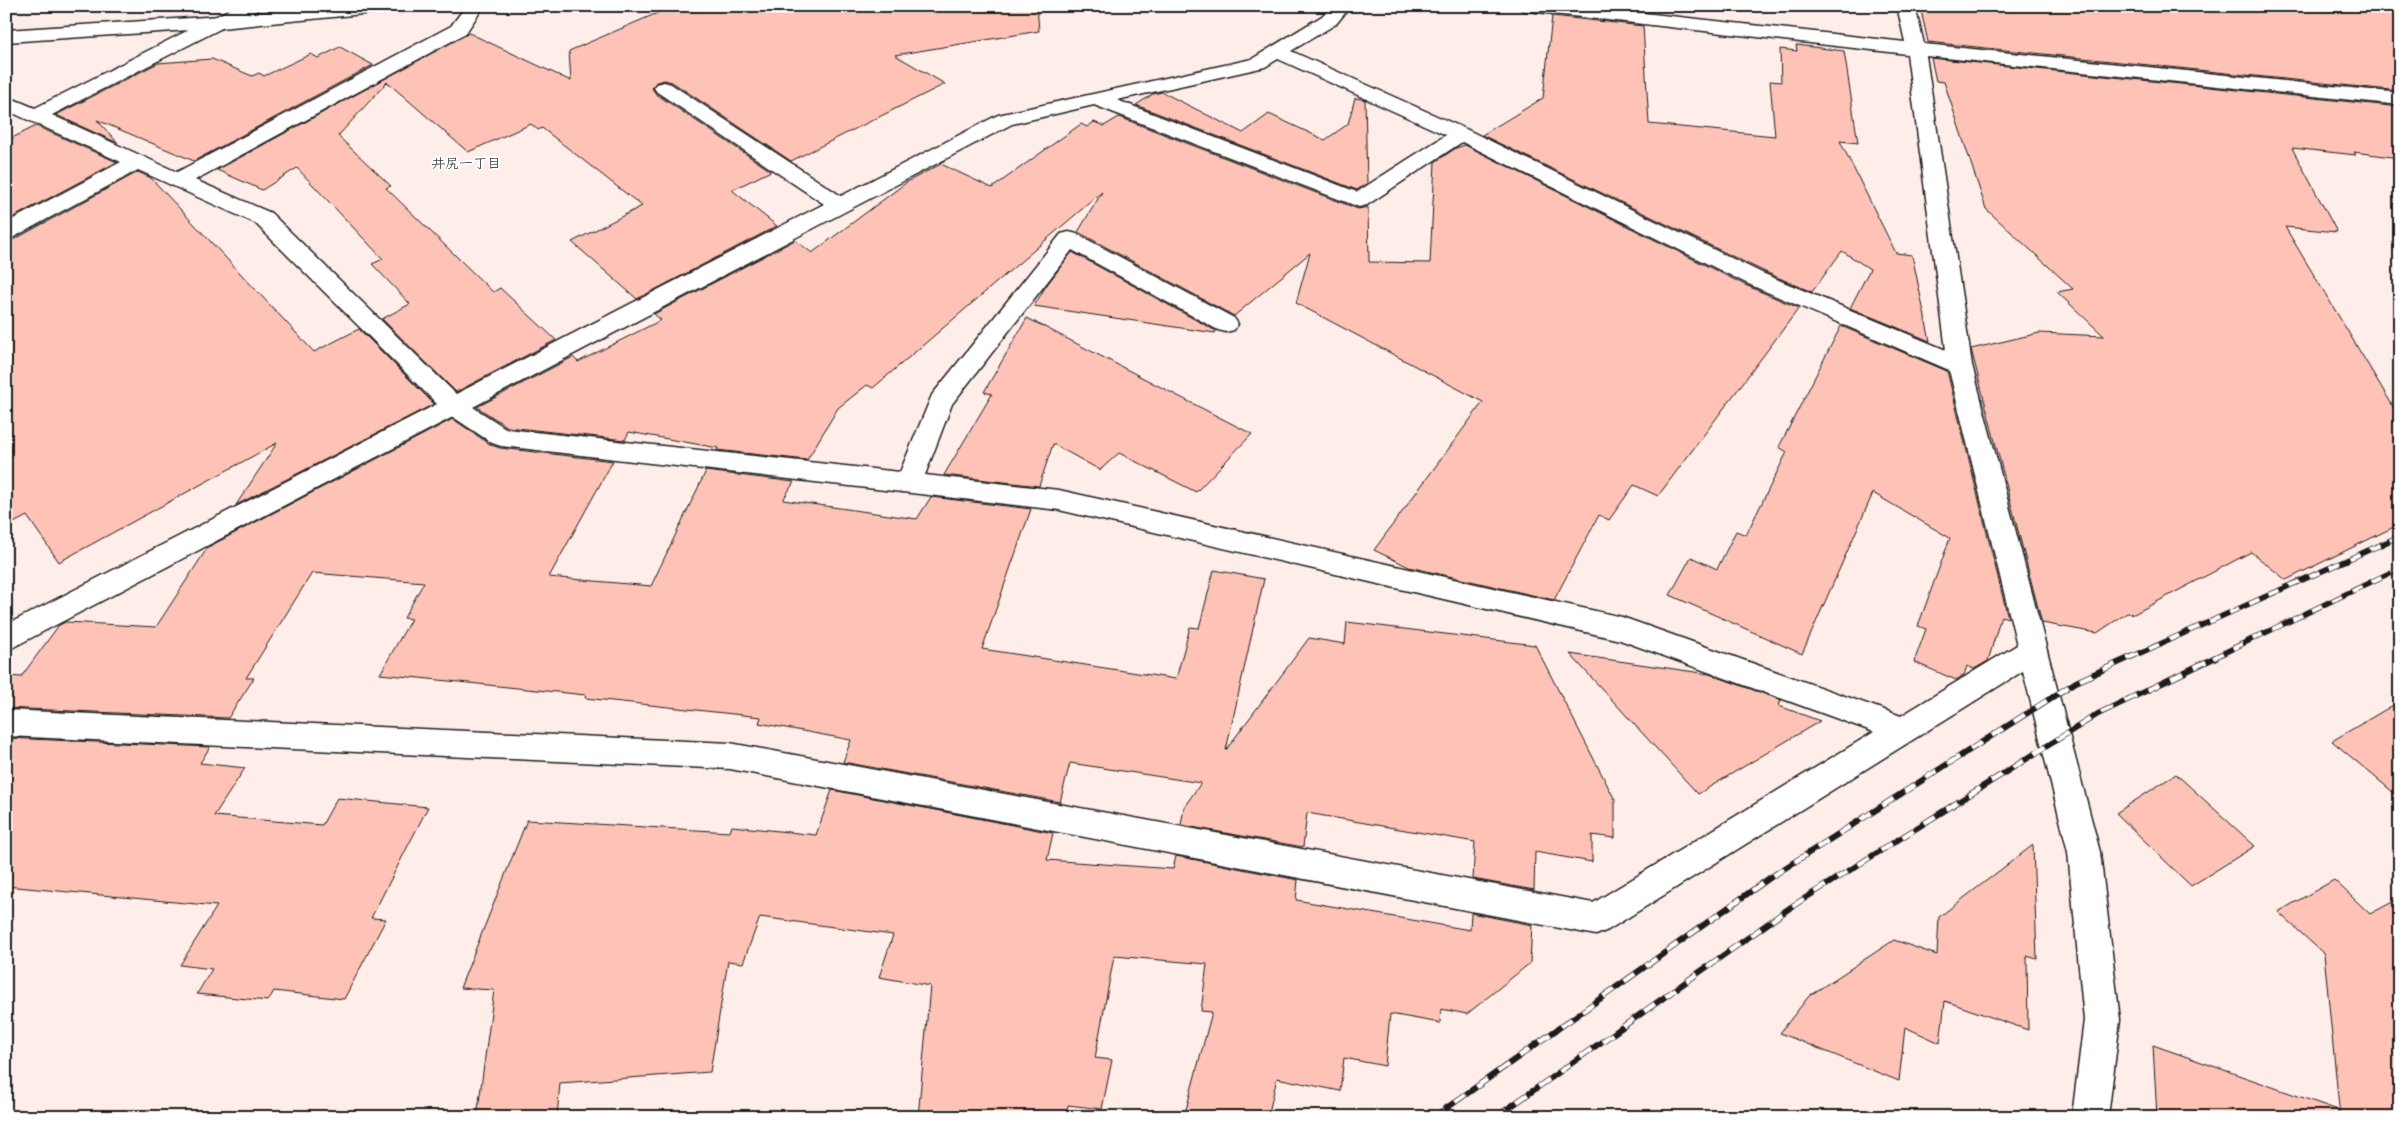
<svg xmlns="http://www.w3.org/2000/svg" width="2406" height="1123" font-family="'Patrick Hand','Klee One',sans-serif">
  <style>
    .building { fill: #fec3b6; stroke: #1c1c1c }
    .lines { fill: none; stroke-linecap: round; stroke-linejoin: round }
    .minor-casing { stroke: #1c1c1c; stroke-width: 3 }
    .tertiary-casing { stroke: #1c1c1c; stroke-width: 3 }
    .minor { fill: #fff; fill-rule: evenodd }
    .tertiary { fill: #fff; fill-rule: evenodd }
    .rail-far1-casing { stroke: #1c1c1c; stroke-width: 5.5 }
    .rail-casing { stroke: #1c1c1c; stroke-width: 6 }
    .rail-far1 { stroke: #fff; stroke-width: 4; stroke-dasharray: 11; stroke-linecap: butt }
    .rail { stroke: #fff; stroke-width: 4.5; stroke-dasharray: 13; stroke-linecap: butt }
    .labels { text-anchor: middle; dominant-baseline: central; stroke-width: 4; stroke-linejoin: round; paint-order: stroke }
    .far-neighbourhood-label { font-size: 14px; fill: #1c1c1c; stroke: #fff }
  </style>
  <rect width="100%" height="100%" fill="#ffede9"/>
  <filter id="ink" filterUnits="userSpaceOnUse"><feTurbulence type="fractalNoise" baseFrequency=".02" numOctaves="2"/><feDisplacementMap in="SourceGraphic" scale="10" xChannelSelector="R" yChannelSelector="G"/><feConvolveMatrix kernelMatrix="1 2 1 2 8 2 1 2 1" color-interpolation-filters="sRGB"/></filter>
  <g filter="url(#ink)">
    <g class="building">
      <polygon points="677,6 1037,6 1039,31 895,55 945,84 791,161 672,82 665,80 656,82 652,88 656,94 771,171 732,190 777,226 637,299 572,242 642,206 542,128 538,130 531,124 468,152 387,82 338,136 391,186 386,188 493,292 500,288 556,340 456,392 382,319 410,304 372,264 383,259 297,168 262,190 217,170 469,33 571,81 569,51 669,8"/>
      <polygon points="1920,6 2400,6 2400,91 1928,42"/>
      <polygon points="1552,16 1643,26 1649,124 1775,136 1770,81 1781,82 1780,49 1797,51 1796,45 1844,51 1858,143 1840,141 1896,253 1912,255 1930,341 1850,308 1870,269 1842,251 1812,292 1763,271 1482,135 1543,98"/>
      <polygon points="340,47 373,65 194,161 97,120 118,143 56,115 158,63 212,59 252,76 259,73 264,76 311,54 318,58"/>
      <polygon points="1931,58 2400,107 2400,158 2354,152 2356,155 2292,148 2337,232 2285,227 2394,408 2400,412 2400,524 2286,580 2251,552 2134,614 2127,613 2097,633 2042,623 1971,349 2039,333 2104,336 2057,292 2073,289 1986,209 1944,82 1936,81"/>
      <polygon points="1162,92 1243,133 1269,114 1325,140 1348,124 1355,98 1362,99 1365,100 1367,183 1357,190 1136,105 1153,94"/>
      <polygon points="1119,117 1358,209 1368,207 1369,262 1430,263 1435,162 1456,148 1465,145 1745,285 1799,308 1658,496 1634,485 1609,520 1599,515 1554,600 1409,567 1374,550 1483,402 1296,303 1310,253 1234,316 1078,232 1102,192 873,388 867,385 838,408 807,460 717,450 718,448 629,432 625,440 508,427 477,407 573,357 578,362 661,320 654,314 795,240 812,253 907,182 941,164 992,188 1081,124 1087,127 1094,122 1104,126"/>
      <polygon points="36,126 117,162 6,221 6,141"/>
      <polygon points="138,172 151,178 314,352 359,329 434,404 236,505 277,443 59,562 27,516 6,527 6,241 15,239"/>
      <polygon points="1072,252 1216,331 1215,333 1034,306 1046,286"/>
      <polygon points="1027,318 1211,413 1252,434 1196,492 1119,453 1100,470 1053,444 1039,486 944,475 992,394 984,392"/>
      <polygon points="1841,326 1947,371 2008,618 2001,616 1988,661 1974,669 1967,666 1964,675 1956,680 1914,662 1926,629 1918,626 1950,538 1873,493 1802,654 1670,595 1691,557 1717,569 1736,531 1746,535 1787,452 1779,447"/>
      <polygon points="453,419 491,445 500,448 613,461 549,577 651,586 706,471 794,482 783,500 917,519 931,497 1031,509 982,649 1176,679 1190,627 1199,628 1214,570 1264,579 1226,750 1309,638 1345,644 1347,622 1535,645 1615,800 1615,838 1592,835 1592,862 1535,852 1534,890 1473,879 1475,842 1307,813 1303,847 1181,825 1184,807 1201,783 1070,763 1060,802 843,762 851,740 759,723 761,717 585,698 586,695 380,674 411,619 404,618 424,582 312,573 246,678 254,678 228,718 6,708 6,676 21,677 59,625 66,622 156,627 208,547"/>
      <polygon points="1570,654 1709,674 1781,700 1779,706 1820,721 1698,794"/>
      <polygon points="2400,701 2400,798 2332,741"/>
      <polygon points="6,738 210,747 200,763 245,768 214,816 322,825 337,798 428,807 371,918 386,919 344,999 274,991 268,1001 197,994 212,969 180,965 217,906 6,886"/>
      <polygon points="2176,774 2255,846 2191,886 2116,813"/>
      <polygon points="832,790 1053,833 1047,860 1173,869 1176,856 1298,880 1296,900 1470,930 1471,913 1532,925 1530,963 1467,1014 1441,1009 1440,1023 1390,1014 1385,1066 1344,1058 1340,1091 1277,1078 1268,1117 1184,1117 1212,1012 1201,1011 1207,964 1114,956 1095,1058 1112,1060 1102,1109 1068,1105 1066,1117 918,1117 930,986 879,977 893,935 760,917 743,963 728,961 710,1072 560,1083 557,1117 477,1117 494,990 460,988 527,820 730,832 732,826 816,835"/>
      <polygon points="2033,845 2037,959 2027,956 2028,1030 1945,1001 1940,1043 1905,1027 1899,1081 1780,1033 1809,996 1894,940 1937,955 1939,917"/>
      <polygon points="2334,880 2370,914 2400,898 2400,1117 2340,1117 2324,954 2278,912"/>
      <polygon points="2153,1045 2338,1110 2337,1117 2157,1117"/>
    </g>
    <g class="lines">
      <g class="minor-casing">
        <path id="minor" d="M236,6H260L257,10L52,115L177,172L451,26L466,6H484L465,34L195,180L271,213L456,394L824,204L657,92L654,88L657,84L664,82L671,84L841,196L998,115L1252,59L1322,16L1332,6H1351L1336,24L1291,51L1468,130L1762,273L1946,350L1907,54L1528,11L1522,10L1519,6H1580L1905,42L1897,6H1915L1924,44L2400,93V105L1926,56L1972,365L2100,852L2120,1020L2108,1117H2072L2084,1020L2068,852L2023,671L1608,930L1596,935L730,769L6,736V710L730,743L1593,903L1874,732L1620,640L1059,510L501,446L492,443L453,417L6,651V625L437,404L255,223L138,170L14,237L6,239V223L121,162L6,110V96L35,108ZM1278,59L1446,135L1357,192L1117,100L1265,67ZM1094,105L1359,207L1367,205L1462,142L1746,283L1949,370L2017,645L1901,716L1622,617L1059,490L925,475L952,404L1072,250L1218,330L1226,332L1234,330L1238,324L1234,318L1077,234L1069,232L1061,234L932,395L900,472L507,429L473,407L1012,124Z"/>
      </g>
      <g class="tertiary-casing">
        <polygon id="tertiary" points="332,6 403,6 400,10 394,11 221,28 6,42 6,30 221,16"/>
      </g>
      <use href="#minor" class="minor"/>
      <use href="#tertiary" class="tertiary"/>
      <g class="rail-far1-casing">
        <g id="rail-far1">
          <polyline points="2129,658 2400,536"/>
          <polyline points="2213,658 2400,568"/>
        </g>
      </g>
      <g class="rail-casing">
        <g id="rail">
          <polyline points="1434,1117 1771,877 2076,682 2131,657"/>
          <polyline points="1496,1117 1791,907 2098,714 2216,657"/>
        </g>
      </g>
      <use href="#rail-far1" class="rail-far1"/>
      <use href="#rail" class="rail"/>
    </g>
  </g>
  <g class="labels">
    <g class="far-neighbourhood-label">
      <text x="466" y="162">井尻一丁目</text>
    </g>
  </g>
  <rect width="2406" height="1123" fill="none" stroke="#fff" stroke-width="25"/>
  <rect x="12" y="12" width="2381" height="1098" fill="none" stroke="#1c1c1c" stroke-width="2" filter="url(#ink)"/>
</svg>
